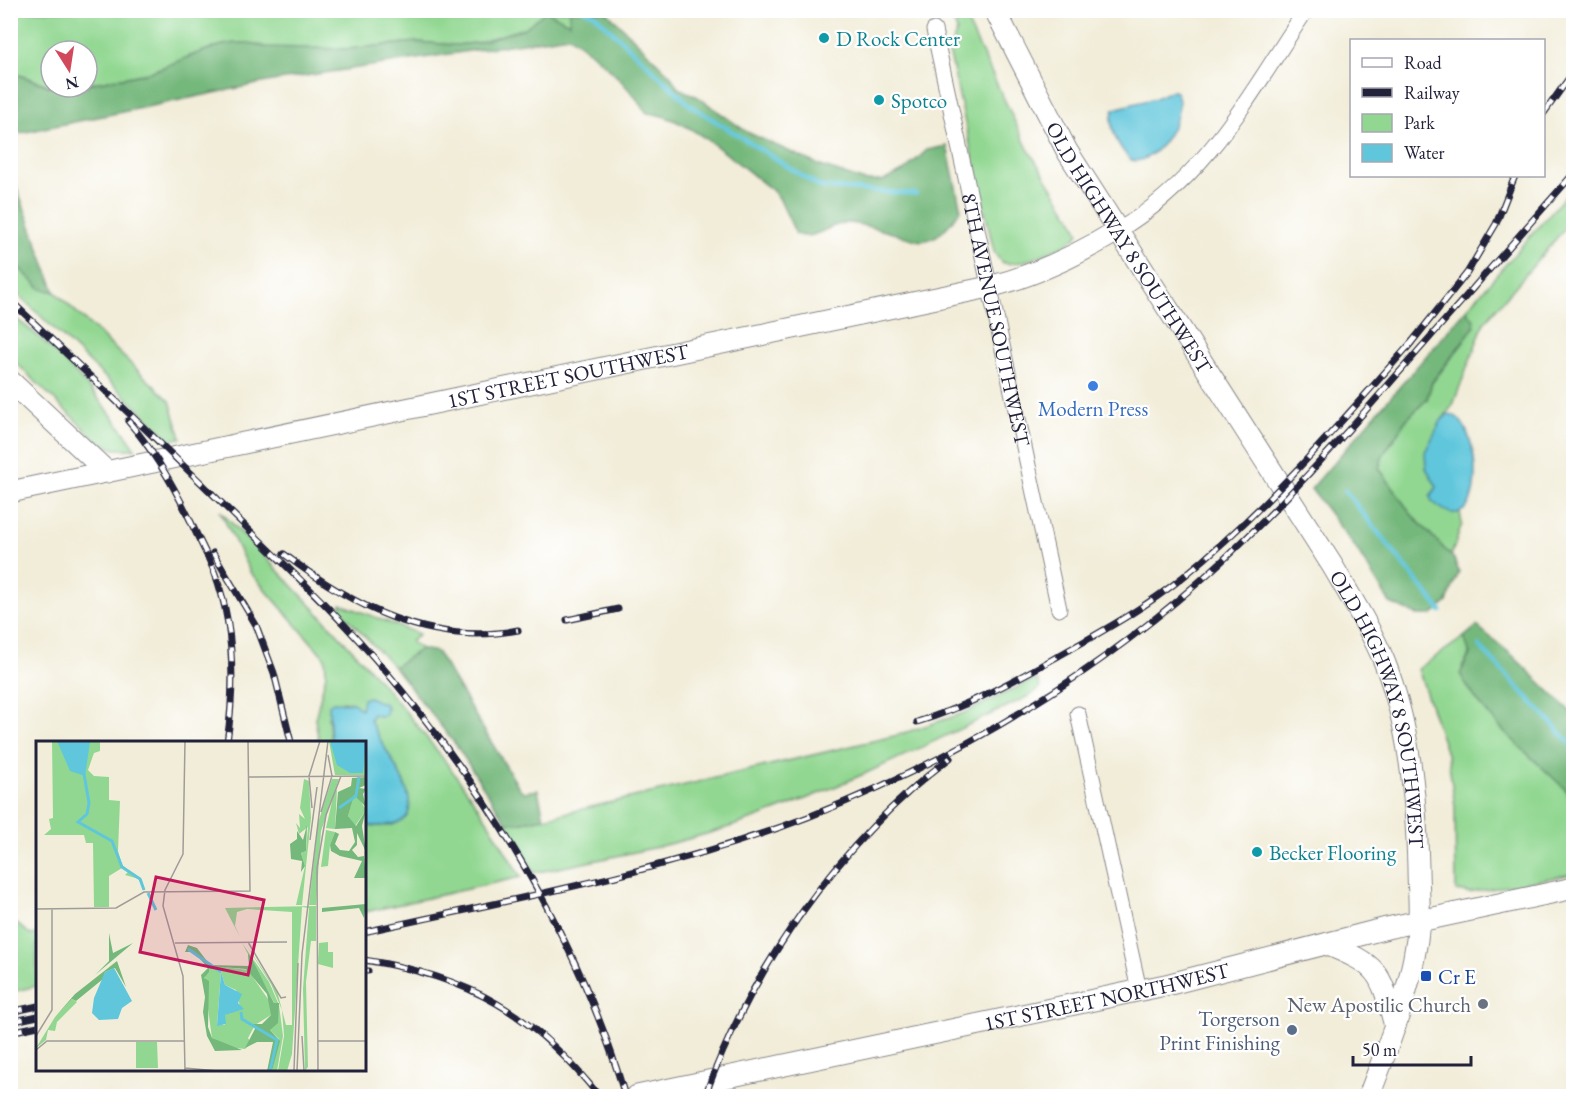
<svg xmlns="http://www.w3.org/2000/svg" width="1584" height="1107" font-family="'EB Garamond',serif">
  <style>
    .green { fill: #91d791; stroke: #5a7c66; stroke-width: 1.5 }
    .forest { fill: #74b87b; stroke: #4b6d5b; stroke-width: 1.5 }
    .water { fill: #5fc6dc; stroke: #40748c; stroke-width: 1.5 }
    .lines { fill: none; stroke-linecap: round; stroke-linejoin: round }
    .stream { stroke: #5fc6dc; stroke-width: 4.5 }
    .street-casing { stroke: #8a888a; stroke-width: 17 }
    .secondary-casing { stroke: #8a888a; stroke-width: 23 }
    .street { stroke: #fff; stroke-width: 15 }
    .secondary { stroke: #fff; stroke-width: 21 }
    .rail-casing { stroke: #22223b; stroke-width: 7 }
    .rail { stroke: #fff; stroke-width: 4.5; stroke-dasharray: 14; stroke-linecap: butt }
    .culture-dot { fill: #0f9aa8; stroke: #fff; stroke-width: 2 }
    .shop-dot { fill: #3f7fe0; stroke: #fff; stroke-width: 2 }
    .transit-dot { fill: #1a4fb4; stroke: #fff; stroke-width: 2 }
    .worship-dot { fill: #6b7280; stroke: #fff; stroke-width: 2 }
    .service-dot { fill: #5c6f8a; stroke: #fff; stroke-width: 2 }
    .labels { text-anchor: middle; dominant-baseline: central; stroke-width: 4.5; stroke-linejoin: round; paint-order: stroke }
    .culture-label { font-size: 21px; fill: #0d838f; stroke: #fff; text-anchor: start }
    .street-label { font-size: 21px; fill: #22223b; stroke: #fff }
    .shop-label { font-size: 21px; fill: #366cbe; stroke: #fff }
    .transit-label { font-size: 21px; fill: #164399; stroke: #fff; text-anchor: start }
    .worship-label { font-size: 21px; fill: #5b616d; stroke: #fff; text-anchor: end }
    .service-label { font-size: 21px; fill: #4e5e75; stroke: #fff; text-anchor: end }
    .inset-river { fill: none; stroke: #5fc6dc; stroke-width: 3 }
    .inset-road { fill: none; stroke: #9f9c9a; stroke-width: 1.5 }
    .view { fill: #c2185b; fill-opacity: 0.15; stroke: #c2185b; stroke-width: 3 }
    .inset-edge { fill: none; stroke: #22223b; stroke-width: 3 }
  </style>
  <rect width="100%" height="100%" fill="#fff"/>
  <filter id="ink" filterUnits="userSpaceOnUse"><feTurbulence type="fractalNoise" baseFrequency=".0167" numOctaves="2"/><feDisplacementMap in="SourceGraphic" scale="12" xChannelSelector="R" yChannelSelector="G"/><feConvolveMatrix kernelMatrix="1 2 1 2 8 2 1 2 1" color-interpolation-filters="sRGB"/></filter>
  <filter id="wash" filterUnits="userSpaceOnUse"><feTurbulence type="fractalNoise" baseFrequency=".008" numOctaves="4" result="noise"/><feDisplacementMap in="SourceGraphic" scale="24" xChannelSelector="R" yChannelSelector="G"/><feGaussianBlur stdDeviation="1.35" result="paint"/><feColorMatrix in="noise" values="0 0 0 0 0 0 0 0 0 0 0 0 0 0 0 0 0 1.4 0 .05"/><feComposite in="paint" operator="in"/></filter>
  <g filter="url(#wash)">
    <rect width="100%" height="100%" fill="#f2edd9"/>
    <g class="green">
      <path d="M11,11H570V24L543,15L525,28L476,43L456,45L417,42L348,49L265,48C227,31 183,63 146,73C127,78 107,80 87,84V51H51V86L11,72Z"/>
      <path d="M945,11H962L1028,149L1074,222L1079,233L1076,237C1062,248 1018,269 1001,262L994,252L949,51L957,31L952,16Z"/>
      <polygon points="1573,187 1573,219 1484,323 1453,405 1441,421 1426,468 1437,487 1434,493 1448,512 1460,512 1462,524 1451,556 1411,514 1379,468 1383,455 1406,420 1427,399 1432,383 1463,343 1474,320 1466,310"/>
      <polygon points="10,260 41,288 55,292 170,401 181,438 171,440 11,288"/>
      <path d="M10,315C50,340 111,409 135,449H114L96,440L11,358Z"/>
      <path d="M220,511C312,605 406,701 481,811C495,832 507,855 521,877L365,912V825C377,827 395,828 404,818C425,795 377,745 370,719L373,714L382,717L388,709L386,705L382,703L362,704L361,710L353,703L343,701L328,716L331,742H319L315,719L326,674L325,658L250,572Z"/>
      <polygon points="341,604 419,634 411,642 421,649 394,667 340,610"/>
      <path d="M1464,637C1471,650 1471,655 1462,667L1467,687L1483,708L1566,790L1573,801V874L1469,893L1456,891L1455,807L1448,757L1418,669Z"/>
      <path d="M1038,680L1040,687L1031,695C940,738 851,784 756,818C684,844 608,858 534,873L506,822L517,823L544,818L898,735L964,713L1030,681Z"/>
      <polygon points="17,924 31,935 37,934 37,986 11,992 11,926"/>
    </g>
    <g class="forest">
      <path d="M546,11L569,23L570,11H606L670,75L678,88L698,97L747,132L821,166L865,181H883L905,170L927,150L947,146L961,210C949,224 941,239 921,241C898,236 872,225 849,223C830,222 815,242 796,234L779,198L772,190C739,165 688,116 647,113C625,81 600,58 569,36L272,81L11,135V72L51,87H87V84C107,80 127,78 146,73C183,63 227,31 265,47L348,49L417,42L456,45L476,43L525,28Z"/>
      <polygon points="10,169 55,292 41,289 11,260"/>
      <polygon points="1466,310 1474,320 1474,327 1432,382 1427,399 1406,420 1383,455 1379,468 1411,514 1454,559 1459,572 1447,602 1432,615 1417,615 1390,603 1355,547 1311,489"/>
      <path d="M1477,626L1512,655L1573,714V801L1566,790C1530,755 1484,719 1460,674L1470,654L1464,637Z"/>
      <polygon points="421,649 437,652 519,788 524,792 538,790 544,818 517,823 506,822 456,745 394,667"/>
    </g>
    <g class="water">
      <path d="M1172,90L1177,93C1187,116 1155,167 1131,160C1119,148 1106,126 1114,109L1156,98Z"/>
      <path d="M1448,414C1484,416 1489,556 1431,500L1430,496L1437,487L1426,468L1425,452L1441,421Z"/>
      <path d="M369,697L386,705V714L382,717L373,714L370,719C376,741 435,811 397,823C386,826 375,827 365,825L364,742H331L329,705L333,702L353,703L361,709L363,699Z"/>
    </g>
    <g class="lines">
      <g class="stream">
        <polyline points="421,10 424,14 440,10"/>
        <polyline points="583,10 594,14 690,105 820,187 916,194"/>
        <polyline points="1345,491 1441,611"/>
        <polyline points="1479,646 1574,747"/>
      </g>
    </g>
  </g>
  <g filter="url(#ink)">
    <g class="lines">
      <g class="street-casing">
        <g id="street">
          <path id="s1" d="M934,30L1059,609"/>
          <path d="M1117,231C1206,179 1250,94 1306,10"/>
          <polyline points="1078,714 1139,990"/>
        </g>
      </g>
      <g class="secondary-casing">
        <g id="secondary">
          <path id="s2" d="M995,10L1067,151L1332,565C1350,596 1370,627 1384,661C1410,726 1416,798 1418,867C1418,885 1420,904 1419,922C1414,983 1390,1040 1369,1096"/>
          <polyline points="10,381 107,472"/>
          <path id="s3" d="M10,492L989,287C1036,275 1076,256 1117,231"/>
          <path d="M1326,944C1380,966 1380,971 1395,1026"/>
          <path id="s4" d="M637,1096L1170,984L1387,928L1574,888"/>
        </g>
      </g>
      <use href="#street" class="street"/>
      <use href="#secondary" class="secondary"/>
      <g class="rail-casing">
        <g id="rail">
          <polyline points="1544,113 1574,71"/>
          <path d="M10,300C87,373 164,446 239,520C281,561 323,600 362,644C475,770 578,933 625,1096"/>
          <polyline points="1407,348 1467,273 1496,224 1515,176"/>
          <path d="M128,421C154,451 174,486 191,522C198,538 207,554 214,571C235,626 235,686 227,742"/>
          <polyline points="213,553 256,625 274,673 291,742"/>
          <path d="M284,554C352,606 430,647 518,630"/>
          <polyline points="567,620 618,609"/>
          <path d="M917,722C966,707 1008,684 1053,659C1097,634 1144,609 1183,577C1268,508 1339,424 1411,343"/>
          <path d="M364,932C513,899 665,872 808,817C958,759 1103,671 1221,562C1286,502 1344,435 1403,368C1460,303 1517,238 1574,173"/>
          <path d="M364,960C469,976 534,1014 599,1096"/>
          <polyline points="364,971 368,971"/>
          <polyline points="10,1012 38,1006"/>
          <polyline points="10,1022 38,1016"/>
          <polyline points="10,1032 38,1026"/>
          <path d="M705,1096C752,967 840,841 950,758"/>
        </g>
      </g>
      <use href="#rail" class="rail"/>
    </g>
  </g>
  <g class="culture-dot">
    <circle cx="824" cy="38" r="6"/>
    <circle cx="879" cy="100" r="6"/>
    <circle cx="1257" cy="852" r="6"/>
  </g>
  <circle class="shop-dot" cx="1093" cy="386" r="6"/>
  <rect class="transit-dot" x="1420" y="970" width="12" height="12" rx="3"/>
  <circle class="worship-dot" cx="1483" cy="1004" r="6"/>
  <circle class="service-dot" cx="1292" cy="1030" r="6"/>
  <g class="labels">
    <g class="culture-label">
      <text x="836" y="38">D Rock Center</text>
      <text x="891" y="100">Spotco</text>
      <text x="1269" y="852">Becker Flooring</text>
    </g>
    <g class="street-label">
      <text stroke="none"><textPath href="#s2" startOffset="273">OLD HIGHWAY 8 SOUTHWEST</textPath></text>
      <text stroke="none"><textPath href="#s1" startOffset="296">8TH AVENUE SOUTHWEST</textPath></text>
      <text stroke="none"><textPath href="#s3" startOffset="570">1ST STREET SOUTHWEST</textPath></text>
      <text stroke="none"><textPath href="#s2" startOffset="804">OLD HIGHWAY 8 SOUTHWEST</textPath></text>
      <text stroke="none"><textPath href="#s4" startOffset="480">1ST STREET NORTHWEST</textPath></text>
    </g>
    <g class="shop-label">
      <text x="1093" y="408">Modern Press</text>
    </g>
    <g class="transit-label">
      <text x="1438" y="976">Cr E</text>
    </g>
    <g class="worship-label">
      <text x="1471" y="1004">New Apostilic Church</text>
    </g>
    <g class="service-label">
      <text x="1280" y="1018">Torgerson<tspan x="1280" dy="24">Print Finishing</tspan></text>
    </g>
  </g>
  <g transform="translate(36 741)">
    <rect width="330" height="330" fill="#f2edd9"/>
    <path d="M16,0H64V10L58,12L52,29L58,35L73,36V59L84,60L82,110L86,124L106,139L109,150L103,138L89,134L92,131L86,127L73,135V166H58L57,102H50L48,94H8L15,88L13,78L17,77ZM293,0H330V34H299ZM268,38L273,40L275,77L266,164H260L269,125L265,112L270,110L272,86L263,93L260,82L264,87L263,73L269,78L264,67ZM296,38H303L285,90L280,164H273L282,82ZM301,48L299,88L290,87L297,56ZM321,54L330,69L319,85L312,75L317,55ZM290,89L299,91L294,104L292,125L285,126ZM280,165V200H275L270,241L272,326L269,330L267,248L273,167L266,166L256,313L251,330H242L248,295L246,269L235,243L209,202L241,250L250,284H256V171L211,168L201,171L199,185L204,196L189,167ZM292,201V211H297V227L282,223L283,202ZM206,202L233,241L243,264L247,295L241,330H236L243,298L234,289L240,265ZM173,224L212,229L236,264L235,274L219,284L212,297L215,302L209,308L192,306L176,297L168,238ZM185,231L189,244L200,249L204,266L188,274L189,284H181ZM36,258L41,261L21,281L19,290L12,289L10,299L0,307L19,276ZM100,301H121L122,327H100Z" fill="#91d791" fill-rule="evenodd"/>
    <path d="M330,36V44L323,47L330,48L327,53L330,66L318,54L312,75L320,85L330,69L326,85L330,111L321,92V104L316,109L322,116L328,115L330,137H318L326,120L304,115L295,110L294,104L299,91L303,93L299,103L304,109L313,110L319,101L316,87L299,88L302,51L315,45L316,37ZM271,84L270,110L265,112L269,125L265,131L266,120L255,118L254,103L261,98V90L267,99ZM330,163L328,177L323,167L286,171V167ZM73,192L77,212L97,202L59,234L73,220ZM152,204L161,207L174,224L213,225L212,213L215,216L238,262H243L242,282L234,289L244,300L236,330H231L237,301H221L209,307L220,286L217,283H226L235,274L231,253L210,228L173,225V231L168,237L173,240L172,286L176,297L206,309L179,310L171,295L167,271L169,256L165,234L172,227L158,211H149ZM81,220L90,246L79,227L69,231L67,238L40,260L36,258L19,276L39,253Z" fill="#74b87b"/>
    <path d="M21,0H60L54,1L49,35L34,30ZM294,0H330L327,32H314L301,24ZM78,227L96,260L86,267L82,278L63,279L56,272L58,257L69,231ZM185,231L189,244L206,253L202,262L208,268L189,274L190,283L181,285Z" fill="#5fc6dc"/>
    <path class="inset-river" d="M48,33L53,62L51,73L42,81L76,100L86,126L104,138L108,149M303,67L320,55L323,36M112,152L120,169M152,208L185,231M205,271L206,278L241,299L234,330"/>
    <path class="inset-road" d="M213,36L330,35M276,67L273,35L284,0M285,71L296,35L292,14M274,99L281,46M0,168L80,167L108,151L214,150L212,0M212,201L245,257L250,256M139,202L251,201M0,295L16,269V168M266,295L268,330M282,300H330M0,309L11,300H149M149,327L182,330M258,329L262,222M149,330L147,235L127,165L129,149L147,113L149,0M261,330L266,213L292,0M282,330L281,127L290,74L305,35"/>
    <path class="view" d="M120,136L228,159L212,234L104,211Z"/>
    <rect width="330" height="330" class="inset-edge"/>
  </g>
  <rect width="1584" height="1107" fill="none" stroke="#fff" stroke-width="36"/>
  <rect x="1350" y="39" width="195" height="138" fill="#ffffff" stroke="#a7a7b1" stroke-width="1.5"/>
  <rect x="1362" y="58" width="30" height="9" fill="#ffffff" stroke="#a7a7b1" stroke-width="1.5"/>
  <text x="1404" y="69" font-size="18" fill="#22223b">Road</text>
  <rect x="1362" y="88" width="30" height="9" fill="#22223b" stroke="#a7a7b1" stroke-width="1.5"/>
  <text x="1404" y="99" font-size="18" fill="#22223b">Railway</text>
  <rect x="1362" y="114" width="30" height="18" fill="#91d791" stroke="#a7a7b1" stroke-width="1.5"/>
  <text x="1404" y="129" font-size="18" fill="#22223b">Park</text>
  <rect x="1362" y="144" width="30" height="18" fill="#5fc6dc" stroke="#a7a7b1" stroke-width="1.5"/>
  <text x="1404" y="159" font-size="18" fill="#22223b">Water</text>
  <g transform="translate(69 69) rotate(168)"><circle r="28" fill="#ffffff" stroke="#a7a7b1" stroke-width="1.5"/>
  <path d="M0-4.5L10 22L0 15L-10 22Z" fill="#d1495b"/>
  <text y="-9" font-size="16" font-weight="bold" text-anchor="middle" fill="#22223b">N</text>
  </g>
  <path d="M1353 1056v9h118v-9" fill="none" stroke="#22223b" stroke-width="3"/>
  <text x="1362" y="1056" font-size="18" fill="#22223b" stroke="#ffffff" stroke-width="4.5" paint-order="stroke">50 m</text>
</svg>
